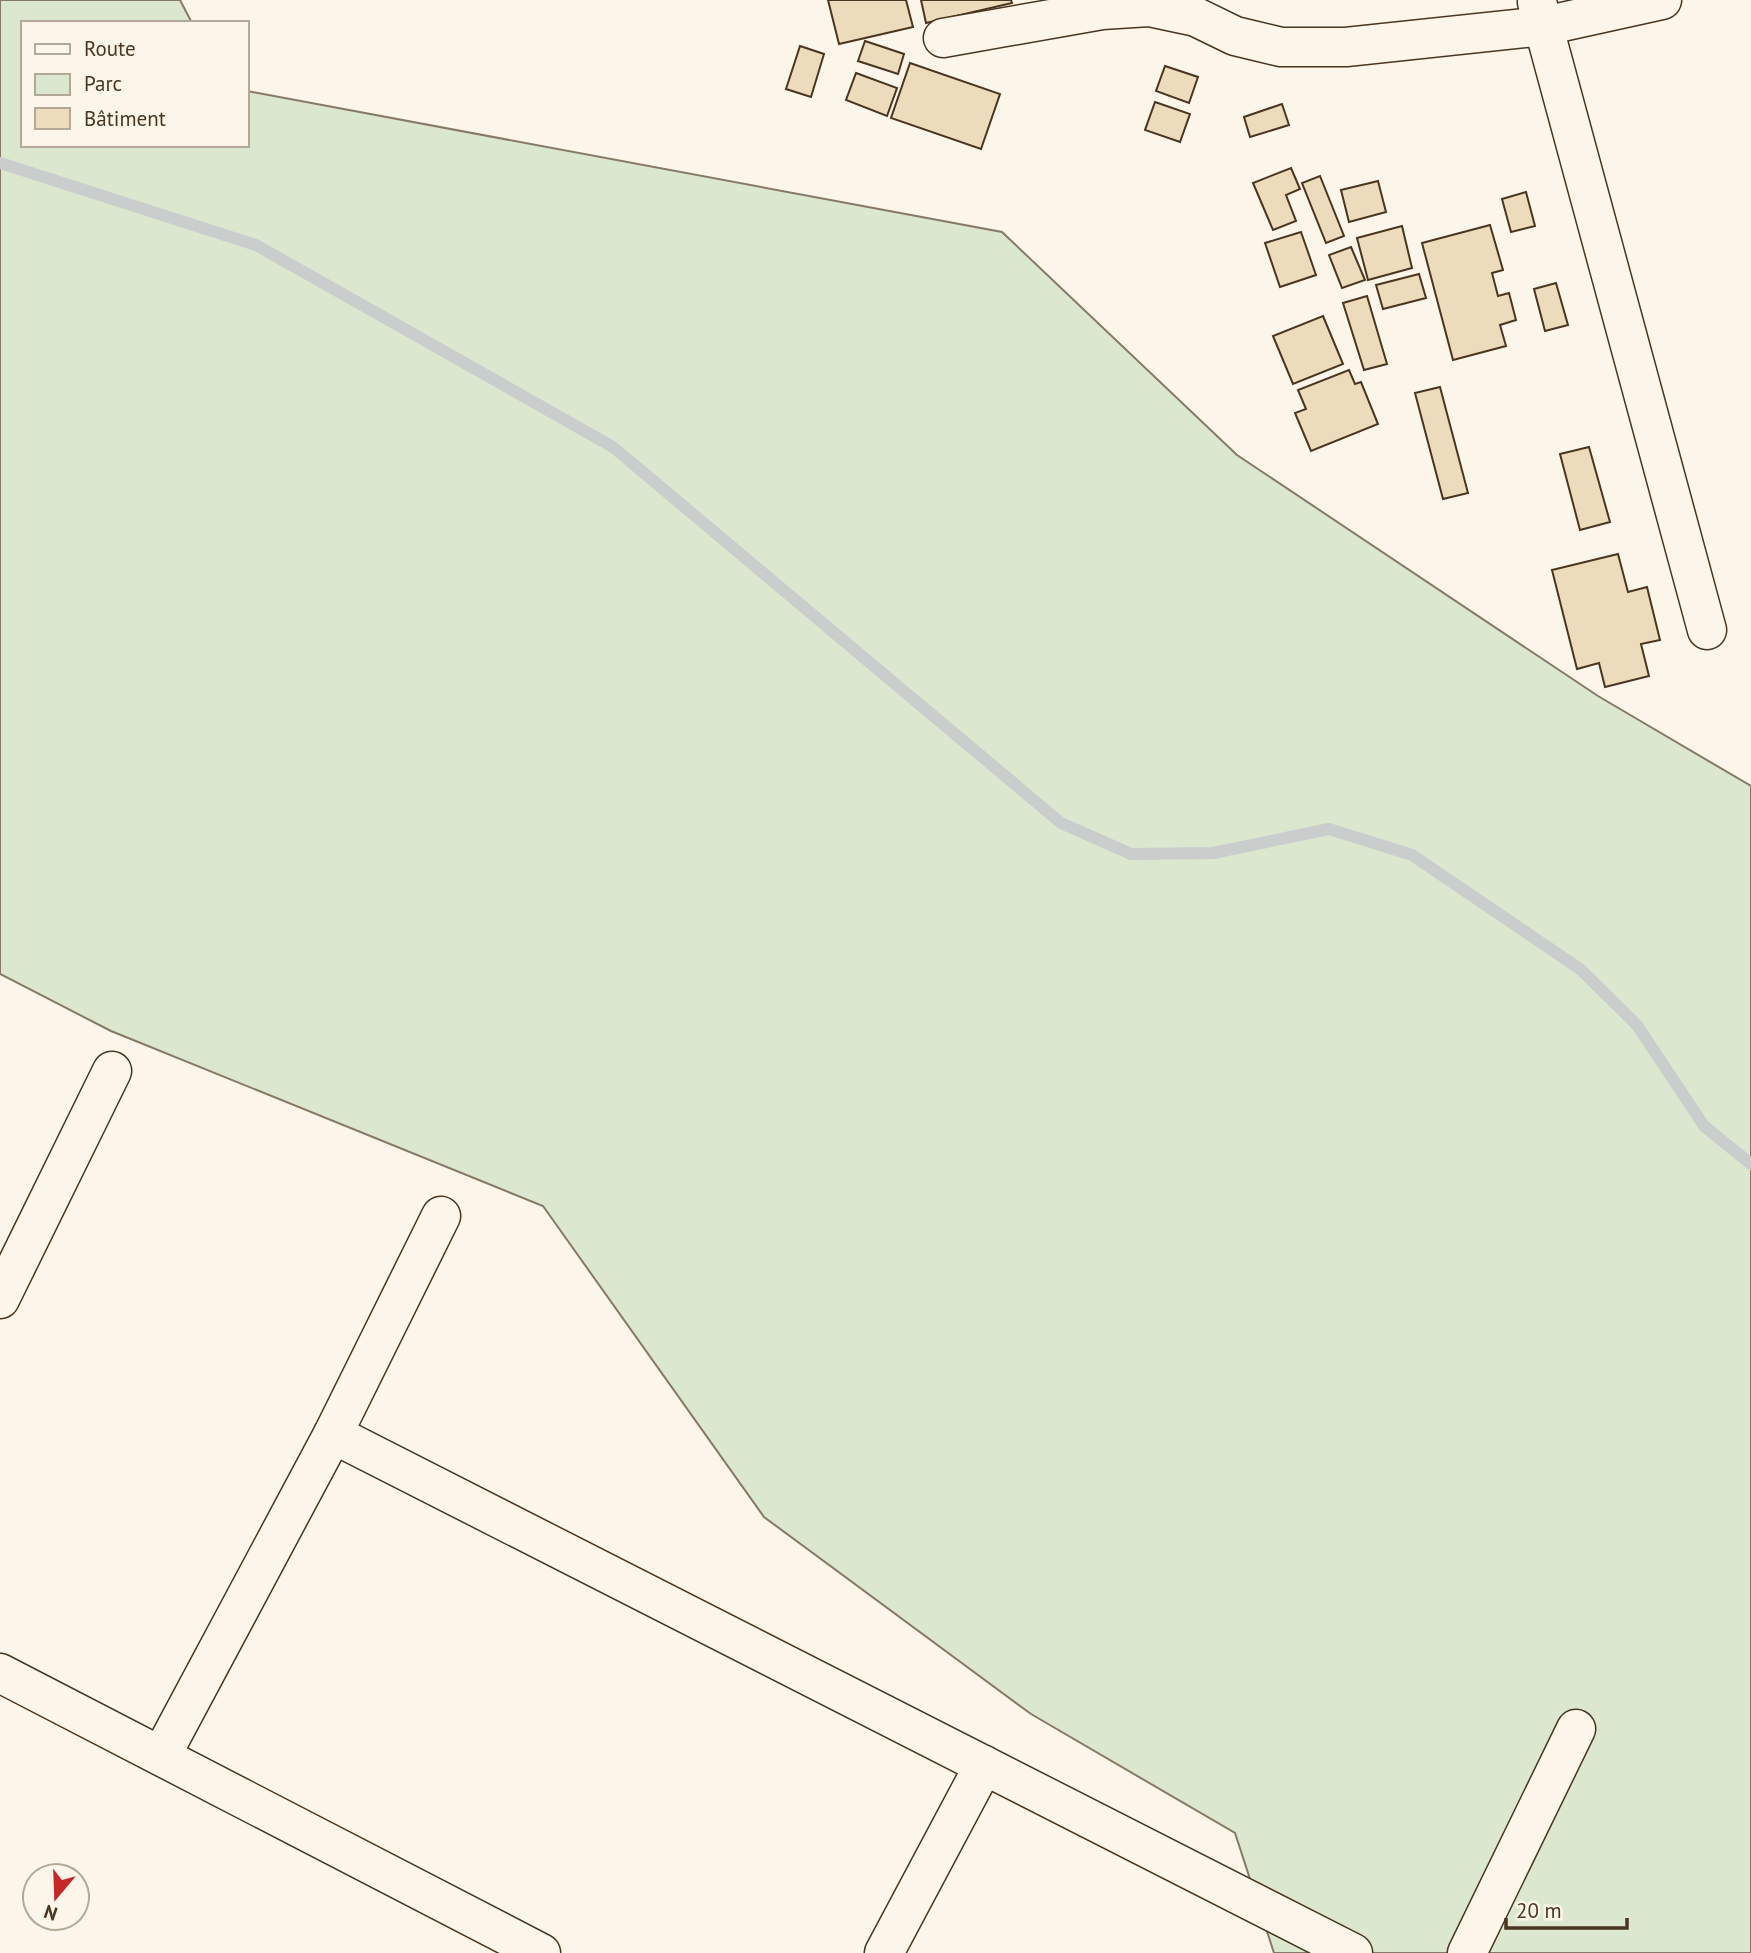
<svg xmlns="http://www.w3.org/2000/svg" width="1751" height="1953" font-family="'PT Sans',sans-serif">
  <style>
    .green { fill: #dce7d0; stroke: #887966; stroke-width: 2 }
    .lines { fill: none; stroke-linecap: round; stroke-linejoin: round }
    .stream { stroke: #c9cecd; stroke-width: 12 }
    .building { fill: #ecdcbc; stroke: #4a3520; stroke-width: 2 }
    .minor-casing { stroke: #4a3520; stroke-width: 41 }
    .minor { stroke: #fbf6e9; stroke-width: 38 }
  </style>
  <rect width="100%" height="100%" fill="#fbf6e9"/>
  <polygon class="green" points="0,0 180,0 192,23 23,23 23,145 247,145 247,91 1002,232 1237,455 1598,696 1751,786 1751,1953 1274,1953 1235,1833 1031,1714 764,1517 543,1206 111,1031 0,974"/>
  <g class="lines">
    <polyline class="stream" points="0,163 256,245 613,447 1061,823 1131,854 1213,853 1329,829 1412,855 1580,969 1637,1025 1704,1126 1751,1164"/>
  </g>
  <g class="building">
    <polygon points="828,0 906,0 913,27 839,44"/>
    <polygon points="921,0 1011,0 1012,3 926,23"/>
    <polygon points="865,41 904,54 898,74 858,61"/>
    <polygon points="800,46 824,54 811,97 786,89"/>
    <polygon points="910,63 1000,94 981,149 891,118"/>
    <polygon points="1165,66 1198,77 1189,103 1156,91"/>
    <polygon points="856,73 897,88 887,116 846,100"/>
    <polygon points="1155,102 1190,114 1180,142 1145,130"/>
    <polygon points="1282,104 1289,125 1250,137 1244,117"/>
    <polygon points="1291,168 1300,189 1286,195 1296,221 1273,230 1253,183"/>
    <polygon points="1320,176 1344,236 1326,243 1302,183"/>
    <polygon points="1378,181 1386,212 1349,222 1341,190"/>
    <polygon points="1526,192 1535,226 1511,232 1502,199"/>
    <polygon points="1490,225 1503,270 1492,273 1498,296 1509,293 1516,320 1500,325 1506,346 1453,360 1422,243"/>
    <polygon points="1402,226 1412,268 1368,280 1357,238"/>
    <polygon points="1301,232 1316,275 1280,287 1265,243"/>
    <polygon points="1351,247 1365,280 1342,288 1329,255"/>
    <polygon points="1419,274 1426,298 1383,309 1376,285"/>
    <polygon points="1556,283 1568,325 1545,331 1534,289"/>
    <polygon points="1367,296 1387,364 1364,370 1343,303"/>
    <polygon points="1323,316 1343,364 1293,384 1273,336"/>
    <polygon points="1349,370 1355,384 1361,382 1378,424 1311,451 1295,413 1306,409 1298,390"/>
    <polygon points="1440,387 1468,493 1443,499 1415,393"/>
    <polygon points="1589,447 1610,522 1580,530 1560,454"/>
    <polygon points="1618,554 1628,592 1647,587 1660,640 1641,644 1649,676 1605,687 1599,663 1577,669 1552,570"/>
  </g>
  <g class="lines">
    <g class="minor-casing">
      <g id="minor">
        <polyline points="1537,2 1707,630"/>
        <polyline points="943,38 1102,10 1149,7 1196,17 1235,36 1281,47 1346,47 1544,26 1662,0"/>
        <polyline points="0,1299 112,1071"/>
        <polyline points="333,1434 1353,1953"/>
        <polyline points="0,1673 541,1953"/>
        <polyline points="161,1756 333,1434 441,1216"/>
        <polyline points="884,1953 984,1765"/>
        <polyline points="1467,1953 1576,1729"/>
      </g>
    </g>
    <use href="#minor" class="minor"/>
  </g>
  <rect x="21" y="21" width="228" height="126" fill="#fbf6e9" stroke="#b4a999" stroke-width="2"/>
  <rect x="35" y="44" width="35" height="10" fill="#fbf6e9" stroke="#b4a999" stroke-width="2"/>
  <text x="84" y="56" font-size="21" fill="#4a3520">Route</text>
  <rect x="35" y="74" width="35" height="21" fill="#dce7d0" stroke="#b4a999" stroke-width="2"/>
  <text x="84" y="91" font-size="21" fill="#4a3520">Parc</text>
  <rect x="35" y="108" width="35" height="21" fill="#ecdcbc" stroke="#b4a999" stroke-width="2"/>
  <text x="84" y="126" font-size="21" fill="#4a3520">Bâtiment</text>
  <g transform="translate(56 1897) rotate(199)"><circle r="33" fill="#fbf6e9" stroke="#b4a999" stroke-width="2"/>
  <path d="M0-5L12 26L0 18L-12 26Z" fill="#c62828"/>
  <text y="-10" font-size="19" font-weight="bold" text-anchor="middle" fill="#4a3520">N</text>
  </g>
  <path d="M1506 1918v10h121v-10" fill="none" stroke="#4a3520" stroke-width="3.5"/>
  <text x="1516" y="1918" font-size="21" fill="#4a3520" stroke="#fbf6e9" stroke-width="5" paint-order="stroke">20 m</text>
</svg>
